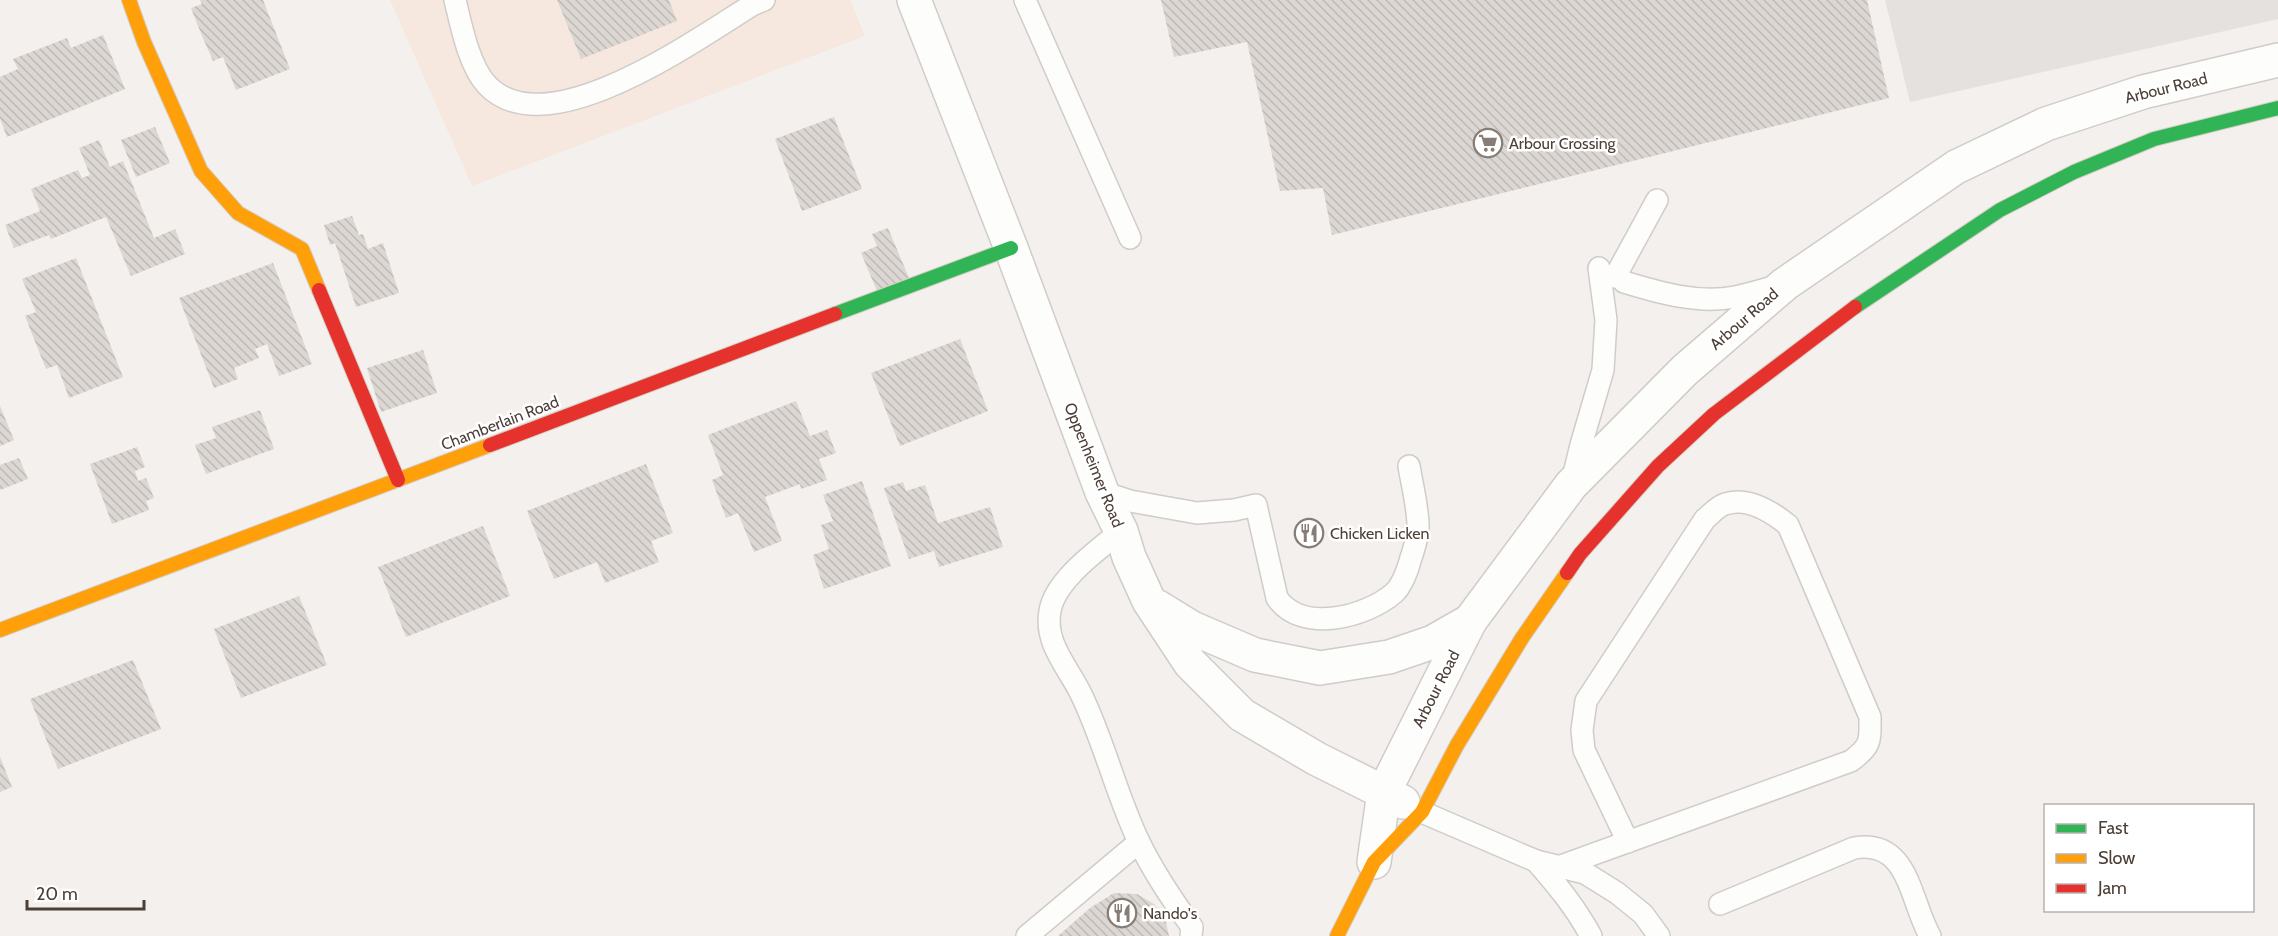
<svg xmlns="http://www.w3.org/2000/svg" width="2278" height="936" font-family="Cabin,sans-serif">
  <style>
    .commercial { fill: #f7e8df }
    .parking { fill: #e5e1de }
    .building { fill: url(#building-back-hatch) }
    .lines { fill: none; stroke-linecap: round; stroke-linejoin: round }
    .lane-casing { stroke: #d0ccc9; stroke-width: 24 }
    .street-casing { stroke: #d0ccc9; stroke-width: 36 }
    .fast-casing { stroke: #d5cdc4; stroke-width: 16 }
    .slow-casing { stroke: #d5cdc4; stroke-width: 16 }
    .jam-casing { stroke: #d5cdc4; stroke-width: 16 }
    .lane { stroke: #fdfdfc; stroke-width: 21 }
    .street { stroke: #fdfdfc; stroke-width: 33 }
    .fast { stroke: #30b455; stroke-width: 14 }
    .slow { stroke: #ff9f0a; stroke-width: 14 }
    .jam { stroke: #e5322d; stroke-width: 14 }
    .labels { text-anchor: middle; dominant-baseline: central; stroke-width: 5; stroke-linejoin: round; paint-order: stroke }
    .street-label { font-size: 16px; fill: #4c3f36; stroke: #fff }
    .poi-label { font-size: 16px; fill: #4c3f36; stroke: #fff; text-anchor: start }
  </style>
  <defs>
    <pattern id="building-back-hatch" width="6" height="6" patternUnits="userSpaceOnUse" patternTransform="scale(1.5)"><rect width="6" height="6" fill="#dcd7d2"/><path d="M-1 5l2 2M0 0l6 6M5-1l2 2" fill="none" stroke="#bebab5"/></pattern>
  </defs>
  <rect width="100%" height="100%" fill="#f3f0ed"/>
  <polygon class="commercial" points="390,0 850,0 865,36 472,186"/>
  <polygon class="parking" points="1885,0 2278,0 2278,19 1910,102"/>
  <g class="building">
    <polygon points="200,0 263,0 290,69 236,90 223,57 213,61 202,36 191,8 202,4"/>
    <polygon points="557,0 669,0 677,21 581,59"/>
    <polygon points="1161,0 1867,0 1889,98 1332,235 1323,188 1280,191 1247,42 1174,57"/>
    <polygon points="103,35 125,89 7,137 0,119 0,77 18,69 13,59 67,38 71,48"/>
    <polygon points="834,117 862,189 802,211 775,139"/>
    <polygon points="155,127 170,163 136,177 121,140"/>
    <polygon points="99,140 110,167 123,161 154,238 175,229 185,254 131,276 106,217 51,239 49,235 14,248 5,225 40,211 31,189 78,170 82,178 90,175 79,148"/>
    <polygon points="352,216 359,235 363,234 368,249 383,243 399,293 356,307 335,243 330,245 324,225"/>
    <polygon points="888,228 909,278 877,291 861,253 877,246 872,234"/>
    <polygon points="76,258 123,377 69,398 57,365 46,369 36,344 25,316 36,312 22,279"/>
    <polygon points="273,263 312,364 279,376 267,344 255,349 259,358 234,368 238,379 214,388 179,298"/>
    <polygon points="960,339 988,411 900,446 871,373"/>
    <polygon points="423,350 437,393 381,412 367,368"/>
    <polygon points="796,401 810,436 827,430 836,453 819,459 827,480 801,489 800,484 765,497 782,541 754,552 738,513 726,518 712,480 723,475 708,435"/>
    <polygon points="0,406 14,440 0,446"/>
    <polygon points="260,410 274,449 206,474 195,445 216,438 212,427"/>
    <polygon points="137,447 145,467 135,471 138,481 146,478 154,498 146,501 149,510 112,524 90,464"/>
    <polygon points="19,458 28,479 0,490 0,465"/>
    <polygon points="646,464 673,533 651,541 659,562 605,583 597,562 554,579 527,511"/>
    <polygon points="862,481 891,566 824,589 813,555 829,549 821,525 833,521 823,495"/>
    <polygon points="903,482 906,491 925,485 938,523 990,507 1003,547 939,567 934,551 909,559 884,488"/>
    <polygon points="483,526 510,596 406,637 378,567"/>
    <polygon points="299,596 327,665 241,698 214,629"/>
    <polygon points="133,660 161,729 58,769 30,699"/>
    <polygon points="0,757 12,787 0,792"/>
    <polygon points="1114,893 1137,894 1154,904 1165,918 1169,936 1058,936 1090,908"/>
  </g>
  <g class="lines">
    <g class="lane-casing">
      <g id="lane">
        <path d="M455,0C461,25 469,66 487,85C546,148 697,39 752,5L764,0"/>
        <polyline points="1025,0 1130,238"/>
        <polyline points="1615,277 1657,200"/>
        <path d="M1624,282C1660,293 1698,304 1735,297C1749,294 1763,290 1776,286"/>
        <polyline points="1572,482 1581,445 1603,370 1606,320 1599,268"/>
        <path d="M1102,492L1130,501L1197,513L1234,510L1256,505L1277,598C1302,634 1366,617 1394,593C1401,587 1408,570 1410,561C1413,552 1417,540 1418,530C1419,511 1412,485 1409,466"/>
        <path d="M1121,531C1098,550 1055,580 1050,611C1044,643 1068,667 1081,694C1104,741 1116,794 1139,842C1153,871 1173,901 1192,927L1191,936"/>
        <polyline points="1422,812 1536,861 1585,873 1617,893 1643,914 1659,936"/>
        <path d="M1536,861C1557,885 1576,908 1591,936"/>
        <path d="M1558,867L1851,761C1872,745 1870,741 1870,717L1788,525C1772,512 1748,496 1725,504C1718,506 1711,514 1705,519L1586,701L1582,730L1584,750L1628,842"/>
        <path d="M1720,904L1854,848C1909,838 1910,901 1930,936"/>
        <polyline points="1027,936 1139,842"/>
      </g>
    </g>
    <g class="street-casing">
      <g id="street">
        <polyline points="914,0 1011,248 1102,492 1121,531 1129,557 1149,601 1190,663 1242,715 1317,759 1403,802"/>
        <polyline points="1158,607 1192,628 1255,655 1320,668 1389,657 1433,642 1470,621"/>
        <polyline points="1374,862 1384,792 1470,621 1571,485 1685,370 1785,284 1956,167 2046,124 2143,92 2278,60"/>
      </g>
    </g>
    <g class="fast-casing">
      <g id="fast">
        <polyline points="1855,307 2000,210 2074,172 2154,139 2278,108"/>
        <polyline points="835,314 1011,248"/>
      </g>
    </g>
    <g class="slow-casing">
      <g id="slow">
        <polyline points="129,0 144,42 201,171 238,213 302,249 319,290"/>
        <polyline points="0,630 490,445"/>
        <polyline points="1337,936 1374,862 1422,812 1457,745 1522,638 1567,573"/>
      </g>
    </g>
    <g class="jam-casing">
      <g id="jam">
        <polyline points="319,290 398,480"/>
        <polyline points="490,445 835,314"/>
        <polyline points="1567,573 1580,554 1658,466 1714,414 1855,307"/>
      </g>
    </g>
    <use href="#lane" class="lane"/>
    <use href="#street" class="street"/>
    <use href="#fast" class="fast"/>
    <use href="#slow" class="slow"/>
    <use href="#jam" class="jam"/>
  </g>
  <defs>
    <g id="supermarket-ring" transform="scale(1.5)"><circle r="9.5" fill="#fff" stroke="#867d76" stroke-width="1.5"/><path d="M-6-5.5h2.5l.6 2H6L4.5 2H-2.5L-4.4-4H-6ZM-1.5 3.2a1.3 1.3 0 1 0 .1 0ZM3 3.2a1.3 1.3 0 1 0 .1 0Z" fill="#867d76"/></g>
    <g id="restaurant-ring" transform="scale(1.5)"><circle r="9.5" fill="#fff" stroke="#867d76" stroke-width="1.5"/><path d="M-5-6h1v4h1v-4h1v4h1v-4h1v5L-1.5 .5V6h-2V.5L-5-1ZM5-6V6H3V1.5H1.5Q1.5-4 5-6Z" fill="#867d76"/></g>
  </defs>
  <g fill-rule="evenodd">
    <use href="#supermarket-ring" x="1488" y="143"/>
    <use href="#restaurant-ring" x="1309" y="533"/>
    <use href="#restaurant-ring" x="1122" y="913"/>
  </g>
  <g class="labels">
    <g class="street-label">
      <text transform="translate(2166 88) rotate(-14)">Arbour Road</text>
      <text transform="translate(1744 319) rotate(-41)">Arbour Road</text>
      <text transform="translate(500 423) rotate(-21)">Chamberlain Road</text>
      <text transform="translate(1094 465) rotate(68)">Oppenheimer Road</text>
      <text transform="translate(1436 689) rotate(-63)">Arbour Road</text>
    </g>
    <g class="poi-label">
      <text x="1509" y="143">Arbour Crossing</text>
      <text x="1330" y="533">Chicken Licken</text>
      <text x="1143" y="913">Nando's</text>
    </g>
  </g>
  <rect x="2044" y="804" width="210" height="108" fill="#ffffff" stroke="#b7b2af" stroke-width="1.5"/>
  <rect x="2056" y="824" width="30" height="9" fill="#30b455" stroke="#b7b2af" stroke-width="1.5"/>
  <text x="2098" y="834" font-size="18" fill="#4c3f36">Fast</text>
  <rect x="2056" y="854" width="30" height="9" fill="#ff9f0a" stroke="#b7b2af" stroke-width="1.5"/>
  <text x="2098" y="864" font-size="18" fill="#4c3f36">Slow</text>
  <rect x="2056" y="884" width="30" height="9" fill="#e5322d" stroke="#b7b2af" stroke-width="1.5"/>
  <text x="2098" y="894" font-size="18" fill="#4c3f36">Jam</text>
  <path d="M27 900v9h117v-9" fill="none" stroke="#4c3f36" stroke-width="3"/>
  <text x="36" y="900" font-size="18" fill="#4c3f36" stroke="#ffffff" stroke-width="4.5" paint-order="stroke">20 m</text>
</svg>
